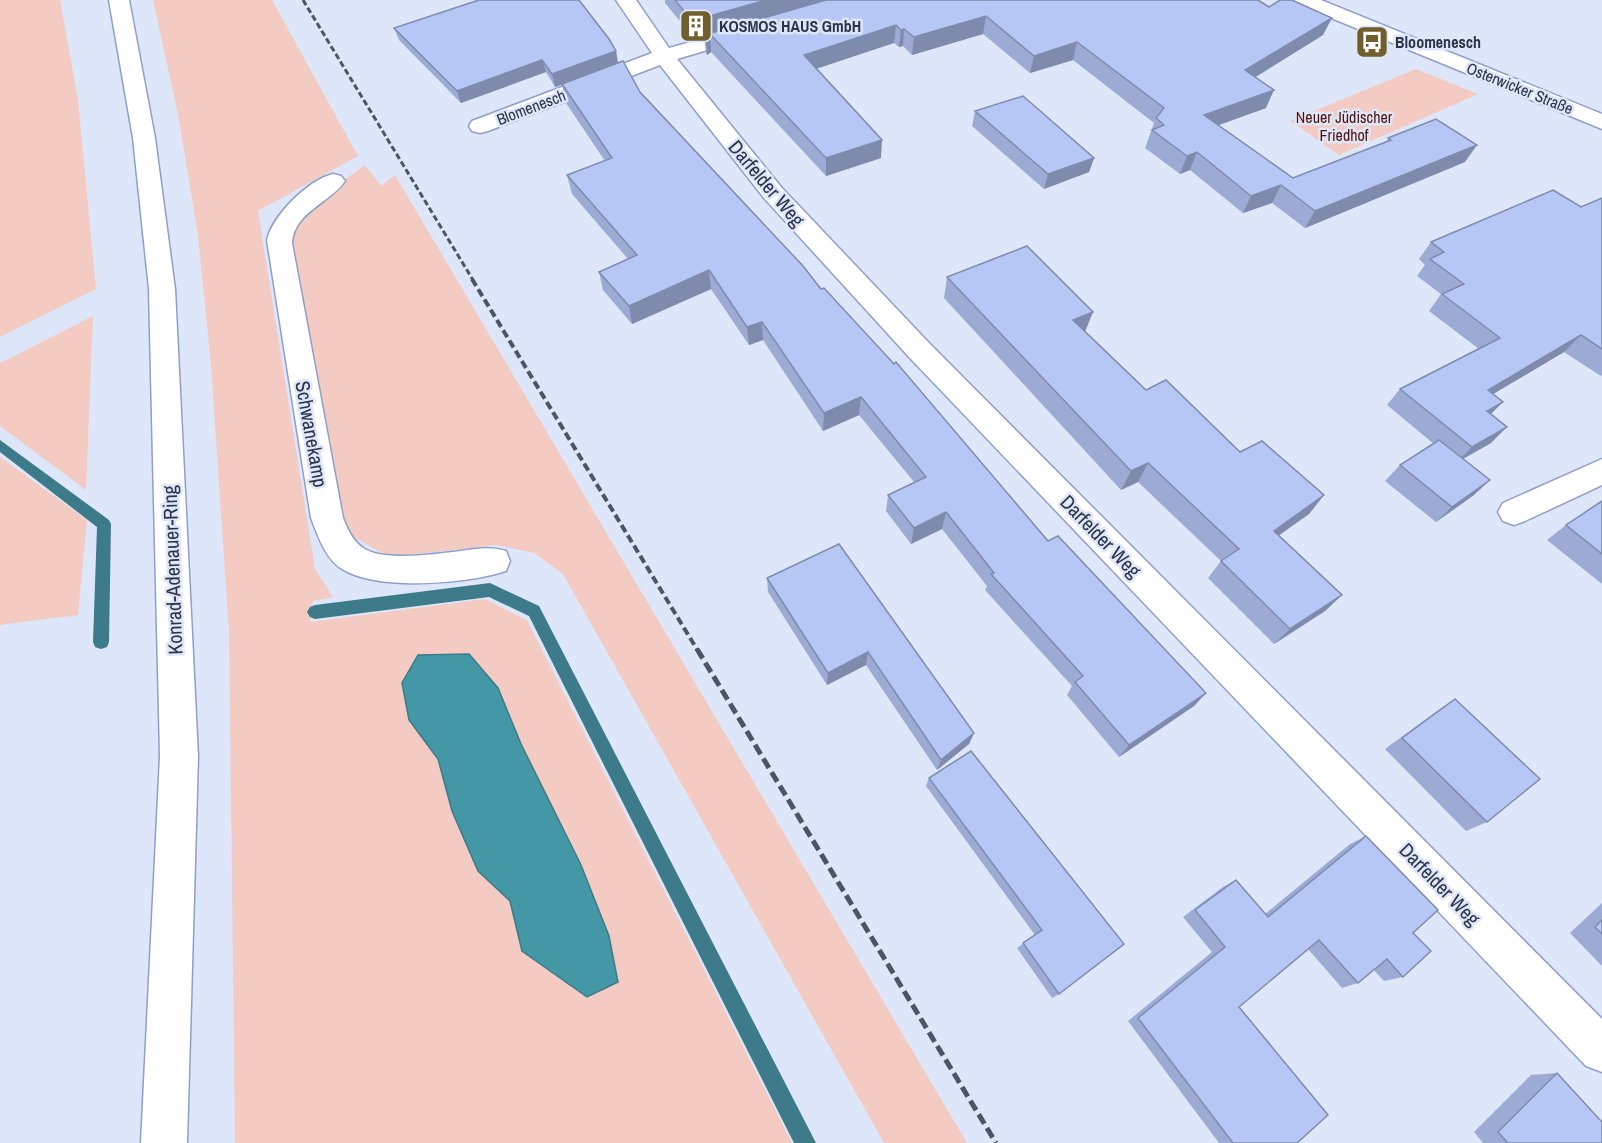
<svg xmlns="http://www.w3.org/2000/svg" width="1602" height="1143" font-family="'Archivo Narrow',sans-serif">
  <style>
    .green { fill: #f4cbc3 }
    .water { fill: #4498a6; stroke: #3d7a8a; stroke-width: 1.5 }
    .lines { fill: none; stroke-linecap: round; stroke-linejoin: round }
    .stream { fill: #3d7a8a; fill-rule: evenodd }
    .minor-casing { stroke: #8f9fcc; stroke-width: 3 }
    .major-casing { stroke: #8f9fcc; stroke-width: 3 }
    .minor { fill: #fff; fill-rule: evenodd }
    .major { fill: #fff; fill-rule: evenodd }
    .rail-far2 { stroke: #4d5467; stroke-width: 3; stroke-dasharray: 6 3; stroke-linecap: butt }
    .rail-far1 { stroke: #4d5467; stroke-width: 4; stroke-dasharray: 8 4; stroke-linecap: butt }
    .rail { stroke: #4d5467; stroke-width: 5; stroke-dasharray: 11 5; stroke-linecap: butt }
    .wall { fill: #9dabd4 }
    .shaded-wall { fill: #7f8bac }
    .building { fill: #b6c7f6; stroke: #7f8bac; stroke-width: 1.5 }
    .labels { text-anchor: middle; dominant-baseline: central; stroke-width: 5; stroke-linejoin: round; paint-order: stroke }
    .far-poi-label { font-size: 16px; font-weight: bold; fill: #2d3447; stroke: #dee6f9; text-anchor: start }
    .far-street-label { font-size: 16px; fill: #2d3447; stroke: #dee6f9 }
    .far-park-label { font-size: 16px; fill: #55110a; stroke: #dee6f9 }
    .street-label { font-size: 20px; fill: #2d3447; stroke: #dee6f9 }
  </style>
  <rect width="100%" height="100%" fill="#dee6f9"/>
  <g class="green">
    <polygon points="0,0 60,0 78,100 96,289 0,337"/>
    <polygon points="153,0 272,0 358,156 258,211 315,569 333,597 313,601 310,622 485,599 527,620 792,1143 235,1143 229,632 211,365 198,236 178,114"/>
    <polygon points="1416,69 1478,94 1339,155 1290,121"/>
    <polygon points="365,165 381,186 395,175 967,1143 884,1143 563,574 534,553 496,545 390,557 355,538 341,518 291,241 297,219 322,196"/>
    <polygon points="93,316 86,490 0,426 0,363"/>
    <polygon points="0,457 87,520 78,615 0,625"/>
  </g>
  <polygon class="water" points="469,654 498,688 521,744 581,865 609,936 618,982 587,997 522,951 510,901 478,871 452,811 438,759 409,720 402,683 418,655"/>
  <g class="lines">
    <g class="stream">
      <polygon points="0,440 109,520 111,524 109,642 107,647 101,649 95,647 93,642 97,527 0,452"/>
      <polygon points="490,583 539,606 816,1143 794,1143 529,616 489,597 315,619 310,617 307,612 310,607 315,605"/>
    </g>
    <g class="minor-casing">
      <g id="minor">
        <polygon points="616,0 636,0 669,48 748,26 755,28 758,32 755,36 677,59 782,188 929,343 1602,1019 1602,1072 1586,1066 909,357 764,198 660,65 488,131 480,133 472,131 469,126 472,121 652,53"/>
        <polygon points="1294,0 1321,0 1602,114 1602,129 1297,4"/>
        <path d="M333,174L341,176L345,181C330,203 294,212 292,243L343,518C348,530 352,540 363,548C383,562 436,554 460,551C476,549 490,546 506,551L510,561L506,571C467,584 377,591 342,569C325,558 318,536 311,518L267,240C273,215 308,180 333,174Z"/>
        <polygon points="1602,459 1602,485 1525,521 1514,525 1503,521 1498,512 1503,503"/>
      </g>
    </g>
    <g class="major-casing">
      <polygon id="major" points="109,0 129,0 155,138 175,289 198,756 187,1143 141,1143 160,756 149,289 133,138"/>
    </g>
    <use href="#minor" class="minor"/>
    <use href="#major" class="major"/>
    <polyline class="rail-far2" points="303,0 473,280"/>
    <polyline class="rail-far1" points="472,279 698,651"/>
    <polyline class="rail" points="697,649 996,1143"/>
  </g>
  <g class="wall">
    <polygon points="665,0 1258,0 1269,7 1323,35 1255,77 1266,108 1218,125 1293,178 1387,141 1388,138 1465,162 1305,228 1272,203 1243,213 1190,170 1180,174 1145,148 1154,123 1073,60 1030,73 983,34 912,55 903,46 899,47 894,43 816,68 881,158 826,176 711,52 707,55 706,53 704,35 694,38 665,3"/>
    <polygon points="394,28 616,51 618,63 640,92 821,289 1048,541 1206,693 1194,706 1119,757 1067,695 1072,686 985,590 987,586 942,529 911,544 886,511 888,495 914,482 859,415 823,431 763,340 749,345 711,289 632,324 603,290 599,272 628,259 572,194 567,175 605,161 566,103 562,85 555,87 546,72 461,103 399,40"/>
    <polygon points="975,111 1094,158 1089,172 1044,189 972,126"/>
    <polygon points="1602,198 1602,375 1601,376 1564,352 1493,394 1491,414 1491,443 1463,459 1474,495 1436,522 1385,481 1400,465 1434,444 1387,405 1400,389 1479,349 1429,311 1441,294 1417,276 1425,265 1419,259 1431,242 1581,207"/>
    <polygon points="947,277 1086,332 1146,390 1240,452 1324,495 1309,514 1278,535 1342,595 1325,611 1274,644 1208,578 1221,561 1138,482 1121,490 944,298"/>
    <polygon points="1602,501 1602,584 1547,540 1566,525"/>
    <polygon points="839,544 974,733 969,744 937,770 866,665 827,685 768,592 767,578"/>
    <polygon points="1455,699 1487,822 1466,831 1385,749 1437,711"/>
    <polygon points="929,778 1124,944 1059,994 1052,998 1017,948 1035,935 926,786"/>
    <polygon points="1366,836 1413,933 1403,977 1384,981 1374,970 1358,983 1342,988 1308,949 1239,1007 1297,1143 1219,1143 1128,1021 1212,952 1183,917 1223,887 1236,880 1265,914 1350,844"/>
    <polygon points="1602,903 1602,966 1570,933"/>
    <polygon points="1557,1073 1602,1143 1483,1143 1474,1132 1531,1075"/>
  </g>
  <g class="shaded-wall">
    <polygon points="766,0 827,0 694,38 692,21"/>
    <polygon points="986,16 983,34 912,55 914,37"/>
    <polygon points="1332,18 1323,35 1238,88 1245,70"/>
    <polygon points="896,25 894,43 804,73 804,55"/>
    <polygon points="904,29 903,46 899,47 901,30"/>
    <polygon points="710,34 711,52 707,55 706,37"/>
    <polygon points="1077,42 1073,60 1030,73 1034,56"/>
    <polygon points="616,51 618,64 555,87 552,74"/>
    <polygon points="542,60 546,72 461,103 457,91"/>
    <polygon points="1274,90 1266,108 1197,133 1204,115"/>
    <polygon points="882,140 881,158 826,176 826,158"/>
    <polygon points="1477,145 1465,162 1305,228 1315,211"/>
    <polygon points="1197,152 1190,170 1180,174 1187,156"/>
    <polygon points="1094,158 1089,172 1044,189 1048,174"/>
    <polygon points="1281,185 1272,203 1243,213 1251,196"/>
    <polygon points="709,270 711,289 632,324 629,306"/>
    <polygon points="1093,312 1085,332 1073,320"/>
    <polygon points="762,322 763,340 749,345 747,327"/>
    <polygon points="1581,335 1564,352 1473,406 1488,390"/>
    <polygon points="861,397 859,415 823,431 824,413"/>
    <polygon points="1503,402 1487,418 1487,411"/>
    <polygon points="1507,427 1491,443 1457,462 1472,447"/>
    <polygon points="1148,463 1138,482 1121,490 1131,471"/>
    <polygon points="1490,480 1474,495 1436,522 1452,507"/>
    <polygon points="1324,495 1309,514 1260,549 1274,531"/>
    <polygon points="946,512 942,529 911,544 914,528"/>
    <polygon points="1342,595 1325,611 1274,644 1290,629"/>
    <polygon points="868,652 866,665 827,685 828,673"/>
    <polygon points="1206,693 1194,706 1119,757 1129,745"/>
    <polygon points="974,733 969,744 937,770 941,760"/>
  </g>
  <g class="building">
    <polygon points="479,0 579,0 609,39 616,51 552,74 542,60 457,91 394,28"/>
    <polygon points="675,0 766,0 692,21"/>
    <polygon points="826,0 1258,0 1269,7 1280,0 1292,0 1332,18 1245,70 1274,90 1204,115 1293,178 1391,140 1388,138 1436,119 1477,145 1315,211 1281,185 1251,196 1197,152 1187,156 1152,130 1164,125 1156,118 1164,108 1077,42 1034,56 986,16 914,37 904,29 901,30 896,25 804,55 882,140 826,158 710,34 706,37 704,35"/>
    <polygon points="623,61 640,92 803,266 821,289 824,288 894,364 896,362 1048,541 1058,536 1206,693 1129,745 1075,682 1083,676 991,574 994,573 946,512 914,528 888,495 926,477 861,397 824,413 762,322 747,327 709,270 629,306 599,272 637,255 567,175 612,158 562,84"/>
    <polygon points="1023,96 1094,158 1048,174 975,111"/>
    <polygon points="1553,190 1581,207 1602,198 1602,349 1581,335 1488,390 1503,402 1487,411 1507,427 1472,447 1400,389 1500,338 1442,294 1464,284 1430,259 1444,252 1431,242"/>
    <polygon points="1027,246 1093,312 1073,320 1146,390 1166,380 1240,452 1262,441 1324,495 1274,531 1342,595 1290,629 1221,561 1239,549 1148,463 1131,471 947,277"/>
    <polygon points="1439,440 1490,480 1452,507 1400,465"/>
    <polygon points="1602,501 1602,554 1566,525"/>
    <polygon points="839,544 974,733 941,760 868,652 828,673 767,578"/>
    <polygon points="1455,699 1540,779 1487,822 1402,738"/>
    <polygon points="971,751 1124,944 1059,994 1023,943 1042,930 929,778"/>
    <polygon points="1366,836 1438,910 1413,933 1431,951 1403,977 1387,959 1358,983 1319,940 1239,1007 1328,1115 1297,1143 1233,1143 1138,1018 1225,947 1195,910 1236,880 1268,917"/>
    <polygon points="1602,920 1602,934 1595,927"/>
    <polygon points="1557,1073 1602,1122 1602,1143 1508,1143 1498,1132"/>
  </g>
  <defs>
    <g id="building-square" transform="scale(1.725)"><rect x="-9" y="-9" width="18" height="18" rx="4" fill="#705e2c" stroke="#dee6f9"/><path d="M-4-6H4V6H1V3H-1V6H-4ZM-2.5-4.3h1.7v1.8h-1.7ZM.8-4.3h1.7v1.8H.8ZM-2.5-1h1.7V.8h-1.7ZM.8-1h1.7V.8H.8Z" fill="#fff"/></g>
    <g id="bus-square" transform="scale(1.725)"><rect x="-9" y="-9" width="18" height="18" rx="4" fill="#705e2c" stroke="#dee6f9"/><path d="M-5-6H5V4H4V6H2V4H-2V6H-4V4H-5ZM-3.5-4V0h7V-4ZM-3.5 1.2v1.5H-2V1.2ZM2 1.2v1.5H3.5V1.2Z" fill="#fff"/></g>
  </defs>
  <g fill-rule="evenodd">
    <use href="#building-square" x="696" y="26"/>
    <use href="#bus-square" x="1372" y="42"/>
  </g>
  <g class="labels">
    <g class="far-poi-label">
      <text x="719" y="26">KOSMOS HAUS GmbH</text>
      <text x="1395" y="42">Bloomenesch</text>
    </g>
    <g class="far-street-label">
      <text transform="translate(1520 88) rotate(22)">Osterwicker Straße</text>
      <text transform="translate(531 107) rotate(-21)">Blomenesch</text>
    </g>
    <g class="far-park-label">
      <text x="1344" y="117">Neuer Jüdischer<tspan x="1344" dy="18">Friedhof</tspan></text>
    </g>
    <g class="street-label">
      <text transform="translate(767 183) rotate(50)">Darfelder Weg</text>
      <text transform="translate(312 434) rotate(80)">Schwanekamp</text>
      <text transform="translate(1101 536) rotate(46)">Darfelder Weg</text>
      <text transform="translate(172 570) rotate(-92)">Konrad-Adenauer-Ring</text>
      <text transform="translate(1440 884) rotate(46)">Darfelder Weg</text>
    </g>
  </g>
</svg>
